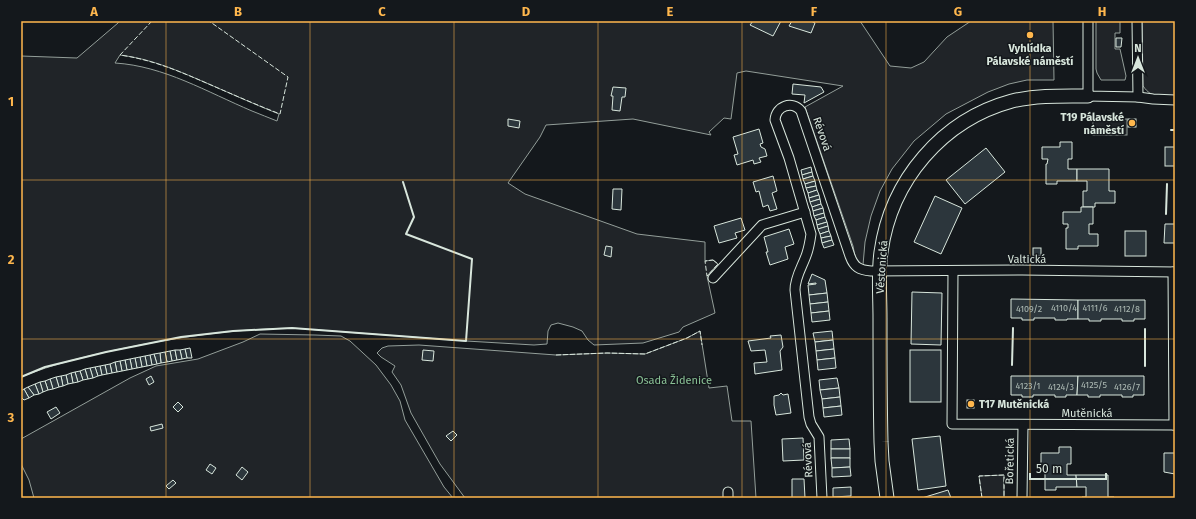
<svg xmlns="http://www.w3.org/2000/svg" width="1196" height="519" font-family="'Fira Sans',sans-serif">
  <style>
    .green { fill: #202428; stroke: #939e99; fill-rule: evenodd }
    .building { fill: #2c363c; stroke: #d8e6dc }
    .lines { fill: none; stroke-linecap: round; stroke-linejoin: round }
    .street-casing { stroke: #d8e6dc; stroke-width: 11 }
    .secondary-casing { stroke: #d8e6dc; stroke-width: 15 }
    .street { stroke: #14181c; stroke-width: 9 }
    .secondary { stroke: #14181c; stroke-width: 13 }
    .fence { stroke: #d8e6dc; stroke-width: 1; stroke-dasharray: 5 2; stroke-linecap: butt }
    .wall { stroke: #d8e6dc; stroke-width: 2 }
    .grid { fill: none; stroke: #ffb74d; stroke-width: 1; stroke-opacity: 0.55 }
    .poi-dot { fill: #ffb74d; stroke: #14181c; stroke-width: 1.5 }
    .labels { text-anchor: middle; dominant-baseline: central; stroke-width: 3; stroke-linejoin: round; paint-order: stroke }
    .number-label { font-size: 9px; fill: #adbab4 }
    .poi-label { font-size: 11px; font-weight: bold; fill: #d8e6dc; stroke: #14181c }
    .street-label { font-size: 11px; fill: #d8e6dc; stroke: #14181c }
    .park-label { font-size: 11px; fill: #8ac095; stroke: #14181c }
    .neatline { fill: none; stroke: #ffb74d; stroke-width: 1.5 }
    .grid-label { font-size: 13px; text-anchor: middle; font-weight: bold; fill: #ffb74d }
  </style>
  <rect width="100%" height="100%" fill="#14181c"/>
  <g class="green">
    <path d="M119,21H860L890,66L911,68L924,62L947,37L971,21H1053L1054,80H1027L1009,84L988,92L946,114L914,141L892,169L880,191L871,216L865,242L863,265L856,262L853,246L805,107L843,86L746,71L737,73L731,119L724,118L709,132L711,135L633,119L546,125L540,137L508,183L525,194L637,234L705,242V261L713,260L718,264L707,276L715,313L683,327L679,332L643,343L594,345L588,340L582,331L573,327L558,323L551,325L548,331L547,344L534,345L466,341L292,328C234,329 177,337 120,349C87,356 53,364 21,377V56L77,58L118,23ZM120,55C153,59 181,72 211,85C234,95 256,105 279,114L277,121C269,118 260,114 252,111C207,92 164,66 115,63Z"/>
    <polygon points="1096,21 1120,21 1120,33 1115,33 1115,49 1120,49 1126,76 1125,80 1101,80 1097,73 1096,69"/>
    <path d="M1142,21H1175V96C1161,96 1152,99 1143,86Z"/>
    <rect x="1093" y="119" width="34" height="16"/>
    <polygon points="700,331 709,388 727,386 732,421 751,421 756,498 732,498 732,491 725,494 723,498 465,498 440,464 411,413 401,385 392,372 395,366 381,357 377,353 382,348 388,346 419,345 556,355 607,353 645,354 687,338"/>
    <polygon points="260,334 315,335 341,336 350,341 376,365 391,385 400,401 405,420 444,487 453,498 34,498 29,480 21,464 21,439 130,378 156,366 198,359 243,342"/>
    <polygon points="1004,475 1004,498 982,498 979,476"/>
  </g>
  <g class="building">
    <polygon points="753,21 781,21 773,36 750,25"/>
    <polygon points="792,21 811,21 815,23 811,33 789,26"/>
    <polygon points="1116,38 1122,38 1121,47 1116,47"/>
    <polygon points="793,84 821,87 824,92 804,103 805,95 792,94"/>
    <polygon points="613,87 626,88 625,97 622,97 620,111 612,110 613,96 611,96"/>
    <polygon points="508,119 520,121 519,128 508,126"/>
    <rect x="1128" y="119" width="8" height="8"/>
    <polygon points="759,129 763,143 760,144 761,147 765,149 767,156 759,158 761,162 754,164 753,160 737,165 734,155 738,154 733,137"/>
    <polygon points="1060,142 1072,142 1072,159 1068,159 1068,169 1077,169 1077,181 1057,181 1057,184 1046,184 1046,164 1047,164 1048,159 1042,159 1042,147 1060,147"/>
    <rect x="1165" y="147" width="10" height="19"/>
    <polygon points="986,148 1005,172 965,204 946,180"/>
    <polygon points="811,167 812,172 802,175 801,170"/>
    <polygon points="1077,169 1109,169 1109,191 1115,191 1115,203 1095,203 1095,207 1083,207 1083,191 1087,191 1087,181 1077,181"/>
    <polygon points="812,172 813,176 803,179 802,175"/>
    <polygon points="773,176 777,191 772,193 777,209 770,211 768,205 763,207 759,191 756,192 753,182"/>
    <polygon points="813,176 815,181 805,184 803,179"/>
    <polygon points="815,181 816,186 806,188 805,184"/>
    <polygon points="816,186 817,190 808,193 806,188"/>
    <polygon points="613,189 622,189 621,210 612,209"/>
    <polygon points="817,190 819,195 809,198 808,193"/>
    <polygon points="819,195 820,199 810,202 809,198"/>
    <polygon points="935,196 962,208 941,254 914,242"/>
    <polygon points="820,199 821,204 812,207 810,202"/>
    <polygon points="821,204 823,208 813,211 812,207"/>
    <polygon points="1081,207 1093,207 1093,224 1089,224 1089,234 1098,234 1098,246 1078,246 1078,249 1066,249 1066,228 1068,228 1068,224 1063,224 1063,212 1081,212"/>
    <polygon points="823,208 824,213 814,216 813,211"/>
    <polygon points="824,213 825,217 816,220 814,216"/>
    <polygon points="825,217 827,222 817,225 816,220"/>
    <polygon points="741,218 745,230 735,233 737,238 719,243 714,226"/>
    <polygon points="827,222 828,226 818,229 817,225"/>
    <polygon points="1165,224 1175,224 1175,243 1164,243"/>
    <polygon points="828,226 829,231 820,234 818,229"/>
    <polygon points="789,229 794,244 785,247 788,259 770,265 766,252 768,252 764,237"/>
    <polygon points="829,231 831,236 821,238 820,234"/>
    <rect x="1125" y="231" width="21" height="25"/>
    <polygon points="831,236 832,240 822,243 821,238"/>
    <polygon points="832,240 834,245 824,248 822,243"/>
    <polygon points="606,246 612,247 611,257 604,255"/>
    <rect x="1033" y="248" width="8" height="8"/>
    <polygon points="812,274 825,280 827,293 809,295 808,285 816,284 816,283 808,284"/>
    <polygon points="912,292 942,293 941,345 911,344"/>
    <polygon points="827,293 828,302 810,304 809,295"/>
    <polygon points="1011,299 1078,300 1078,319 1067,319 1067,320 1055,320 1055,318 1034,318 1034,320 1022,320 1022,318 1011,318"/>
    <polygon points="1078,300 1145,300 1145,319 1134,319 1134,321 1122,321 1122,319 1101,319 1101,321 1089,321 1089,319 1078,319"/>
    <polygon points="828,302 829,311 811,313 810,304"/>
    <polygon points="829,311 830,320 812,322 811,313"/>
    <polygon points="832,331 833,340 815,342 813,333"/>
    <polygon points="781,335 783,347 780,351 782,370 755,374 754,363 767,362 765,350 751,351 748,341 771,338 770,336"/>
    <polygon points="833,340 834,349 816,351 815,342"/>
    <polygon points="190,348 192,358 187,358 185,349"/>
    <polygon points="185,349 187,358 182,359 180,350"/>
    <polygon points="834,349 835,358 817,360 816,351"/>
    <polygon points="175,350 177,360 172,361 170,351"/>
    <polygon points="175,350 180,350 182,359 177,360"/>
    <polygon points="423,350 434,351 433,361 422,360"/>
    <rect x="910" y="350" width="31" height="52"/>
    <polygon points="170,351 172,361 167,362 165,352"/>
    <polygon points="165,352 167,362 161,363 160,353"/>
    <polygon points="160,353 161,363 157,364 154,354"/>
    <polygon points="154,354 157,364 152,365 150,355"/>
    <polygon points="150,355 152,365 147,366 145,356"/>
    <polygon points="145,356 147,366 142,367 140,357"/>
    <polygon points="140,357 142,367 137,368 135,358"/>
    <polygon points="135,358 137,368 132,369 130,359"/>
    <polygon points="835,358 836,368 818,370 817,360"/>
    <polygon points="130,359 132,369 127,370 125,360"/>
    <polygon points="125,360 127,370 122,371 120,361"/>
    <polygon points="120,361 122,371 117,372 115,362"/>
    <polygon points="115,362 117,372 112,373 110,364"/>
    <polygon points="110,364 112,373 107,374 105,365"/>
    <polygon points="105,365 107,374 102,375 100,366"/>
    <polygon points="100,366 102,375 98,376 95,367"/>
    <polygon points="95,367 98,376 93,378 90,368"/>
    <polygon points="90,368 93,378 88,379 85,369"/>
    <polygon points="85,369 88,379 83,380 80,371"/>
    <polygon points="80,371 83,380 78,382 75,372"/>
    <polygon points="75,372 78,382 73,383 71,373"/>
    <polygon points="71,373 73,383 68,384 66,375"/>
    <polygon points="66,375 68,384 63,386 61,376"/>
    <polygon points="61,376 63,386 59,387 56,377"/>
    <polygon points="151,376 154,382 149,385 146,379"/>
    <polygon points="1011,376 1078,376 1077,395 1066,395 1066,397 1055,397 1055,395 1033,395 1033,397 1022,397 1022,395 1011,395"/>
    <polygon points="1078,376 1144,376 1144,395 1133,395 1133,397 1122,397 1122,395 1100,395 1100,397 1088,397 1088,395 1077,395"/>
    <polygon points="56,377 59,387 53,389 50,379"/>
    <polygon points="837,378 839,388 820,390 819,380"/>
    <polygon points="50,379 53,389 48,390 45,381"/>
    <polygon points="45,381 48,390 43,392 40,382"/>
    <polygon points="40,382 43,392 39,394 35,384"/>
    <polygon points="35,384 39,394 34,395 28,387"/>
    <polygon points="28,387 34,395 29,398 24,389"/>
    <polygon points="839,388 840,397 822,399 820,390"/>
    <polygon points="24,389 29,398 24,400 21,397 21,391"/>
    <polygon points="781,393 783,395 788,394 791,413 776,415 774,405 774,396 779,395"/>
    <polygon points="840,397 841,406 823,408 822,399"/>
    <rect x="967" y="400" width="7" height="8"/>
    <polygon points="178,402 183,407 178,412 173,407"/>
    <polygon points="841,406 842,415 824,417 823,408"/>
    <polygon points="56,407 60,413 51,419 47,412"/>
    <polygon points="162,424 163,428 151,431 150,427"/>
    <polygon points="453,431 457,435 451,441 446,436"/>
    <polygon points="940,436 946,486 918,490 912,439"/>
    <polygon points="803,438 804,460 783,461 782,439"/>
    <polygon points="849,439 850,449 831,449 831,440"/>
    <polygon points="1059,447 1071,447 1071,464 1067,464 1067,475 1076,475 1077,487 1056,487 1056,490 1045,490 1045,469 1046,469 1046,465 1041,465 1041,453 1059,453"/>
    <rect x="831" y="449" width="19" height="9"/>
    <polygon points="1164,453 1175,453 1175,474 1164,472"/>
    <polygon points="831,458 850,458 850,467 832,468"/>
    <polygon points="210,464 216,468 212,474 206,470"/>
    <polygon points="242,467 248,472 242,480 236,475"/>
    <polygon points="850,467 851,476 832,477 832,468"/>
    <polygon points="1076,475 1108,475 1108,497 1114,497 1114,498 1082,498 1082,497 1086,497 1086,487 1077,487"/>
    <polygon points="792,479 804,479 805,498 792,498"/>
    <polygon points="173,480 176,483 169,489 166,486"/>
    <polygon points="851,487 851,496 833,497 833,488"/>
    <polygon points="948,490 951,498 922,498"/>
  </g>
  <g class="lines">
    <g class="street-casing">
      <g id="street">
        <polyline points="1088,21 1088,96 1138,97 1153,99 1175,100"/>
        <polyline points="1137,21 1138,97"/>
        <polyline points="953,271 952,424 1175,425"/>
        <polyline points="1173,272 1174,425"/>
        <polyline points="713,278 762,225 805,212"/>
        <polyline points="728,492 728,498"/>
        <path d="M822,498L819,437L811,424L809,417L795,290C795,276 803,266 807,253C809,247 810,241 811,234L789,158L775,120C776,106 792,100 801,111L850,256C854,267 859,270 871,271L1022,270L1175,272"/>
        <polyline points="1022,498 1023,425"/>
      </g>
    </g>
    <g class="secondary-casing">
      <path id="secondary" d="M887,498L882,461L881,442C880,401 880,360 880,318C880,296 878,273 881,252C891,180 942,120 1012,101C1037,95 1063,96 1088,96"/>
    </g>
    <use href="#street" class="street"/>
    <use href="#secondary" class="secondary"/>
    <g class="fence">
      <path d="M152,21L120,55C154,60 181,72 211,85C234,95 257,105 280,114L288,77L209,21"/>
      <polygon points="713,260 718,264 707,276 705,261"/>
      <polyline points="556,355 607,353 645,354 687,338 700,331 702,345"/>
      <polyline points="982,498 979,476 1004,475 1004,498"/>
    </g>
    <g class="wall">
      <polyline points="1171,130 1175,130"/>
      <polyline points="1166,214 1167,184"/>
      <polyline points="1012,365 1013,328"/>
      <polyline points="1145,366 1145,329"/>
      <polyline points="21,377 45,367 106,352 181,337 233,331 292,328 466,341 472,259 406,234 414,217 403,182"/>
    </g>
  </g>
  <path class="grid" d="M166,21V498M310,21V498M454,21V498M598,21V498M742,21V498M886,21V498M1030,21V498M21,180H1175M21,339H1175"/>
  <g class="poi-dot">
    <circle cx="1030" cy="35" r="4"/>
    <circle cx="1132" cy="123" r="4"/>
    <circle cx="971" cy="404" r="4"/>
  </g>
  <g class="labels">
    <g class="number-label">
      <text x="1064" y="308">4110/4</text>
      <text x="1095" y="308">4111/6</text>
      <text x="1029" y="309">4109/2</text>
      <text x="1127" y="309">4112/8</text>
      <text x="1094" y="385">4125/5</text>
      <text x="1028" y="386">4123/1</text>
      <text x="1061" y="387">4124/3</text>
      <text x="1127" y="387">4126/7</text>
    </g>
    <g class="poi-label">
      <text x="1030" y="48">Vyhlídka<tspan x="1030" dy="13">Pálavské náměstí</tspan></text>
      <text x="1124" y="117" text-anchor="end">T19 Pálavské<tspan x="1124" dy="13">náměstí</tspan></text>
      <text x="979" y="404" text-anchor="start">T17 Mutěnická</text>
    </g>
    <g class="street-label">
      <text transform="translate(822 134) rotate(71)">Révová</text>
      <text x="1027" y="259">Valtická</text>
      <text transform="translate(882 267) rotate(-86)">Věstonická</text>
      <text x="1087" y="413">Mutěnická</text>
      <text transform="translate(808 460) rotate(-93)">Révová</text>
      <text transform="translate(1010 461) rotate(-89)">Bořetická</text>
    </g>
    <g class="park-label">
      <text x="674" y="380">Osada Židenice</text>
    </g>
  </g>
  <rect width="1196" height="519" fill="none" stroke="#14181c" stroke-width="44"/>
  <g transform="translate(1138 58)" stroke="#14181c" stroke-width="3" paint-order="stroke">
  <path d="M0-3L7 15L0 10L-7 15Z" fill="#d8e6dc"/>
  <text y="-6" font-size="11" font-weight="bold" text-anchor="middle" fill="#d8e6dc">N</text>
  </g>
  <path d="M1030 473v6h76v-6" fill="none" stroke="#d8e6dc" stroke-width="2"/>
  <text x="1036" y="473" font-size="12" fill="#d8e6dc" stroke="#14181c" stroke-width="3" paint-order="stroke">50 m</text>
  <rect x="22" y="22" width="1152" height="475" class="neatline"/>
  <g class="grid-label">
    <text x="94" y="16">A</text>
    <text x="238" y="16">B</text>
    <text x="382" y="16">C</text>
    <text x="526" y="16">D</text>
    <text x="670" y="16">E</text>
    <text x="814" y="16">F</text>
    <text x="958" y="16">G</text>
    <text x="1102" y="16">H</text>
    <text x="11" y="106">1</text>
    <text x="11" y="264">2</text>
    <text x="11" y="422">3</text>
  </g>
</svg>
